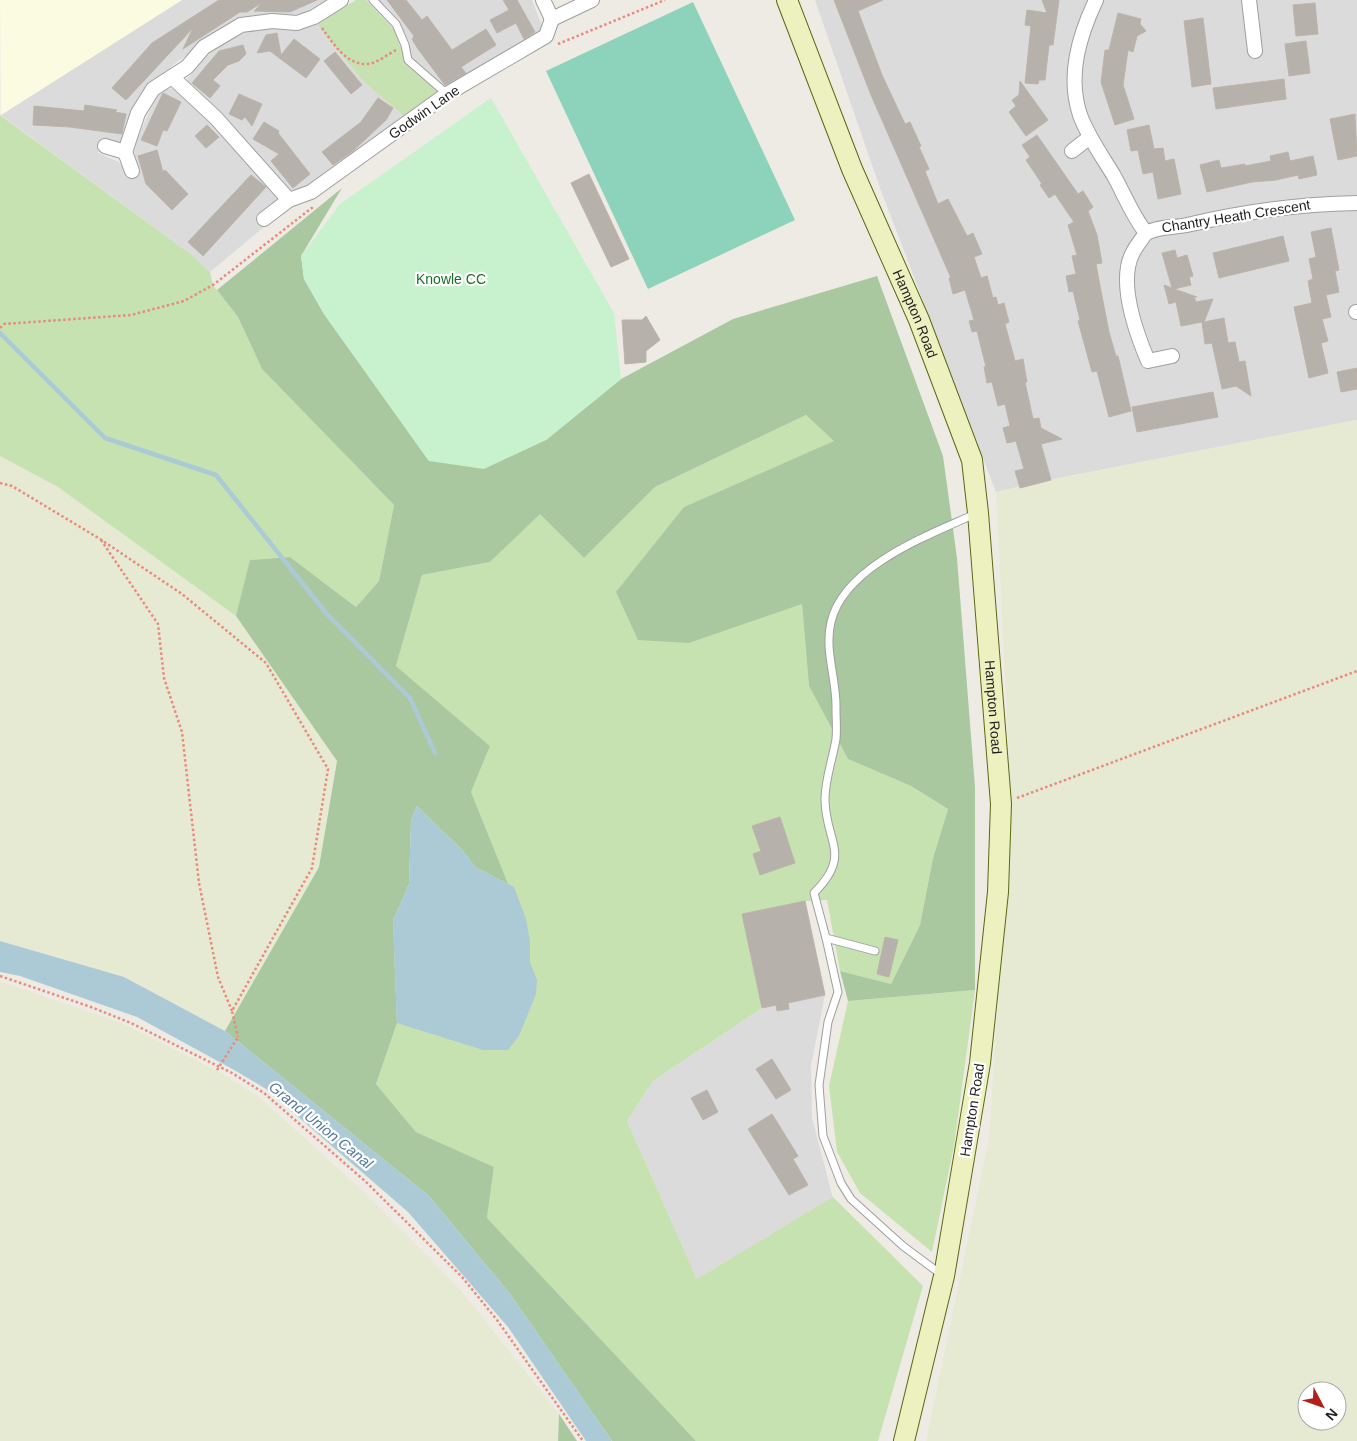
<svg xmlns="http://www.w3.org/2000/svg" width="1357" height="1441" font-family="Arial,sans-serif">
  <style>
    .residential { fill: #dcdbdb }
    .education { fill: #fafbe1 }
    .farmland { fill: #e7ead3; fill-rule: evenodd }
    .grass { fill: #c7e2b1 }
    .forest { fill: #a9c89f }
    .park { fill: #c7f2cd }
    .pitch { fill: #8dd3bb }
    .water { fill: #abcad6 }
    .lines { fill: none; stroke-linecap: round; stroke-linejoin: round }
    .stream { stroke: #abcad6; stroke-width: 4.5 }
    .building { fill: #b7b1ab; stroke: #bdb3a9 }
    .lane-casing { stroke: #9f9f9f; stroke-width: 9 }
    .street-casing { stroke: #9f9f9f; stroke-width: 16 }
    .secondary-casing { stroke: #5b6812; stroke-width: 22 }
    .path { stroke: #e88b7b; stroke-width: 2.5; stroke-dasharray: 2.5 2.5; stroke-linecap: butt }
    .lane { stroke: #fff; stroke-width: 7 }
    .street { stroke: #fff; stroke-width: 14 }
    .secondary { stroke: #edf1bf; stroke-width: 20 }
    .path-bridge { stroke: #e88b7b; stroke-width: 2.5; stroke-dasharray: 2.5 2.5; stroke-linecap: butt }
    .labels { text-anchor: middle; dominant-baseline: central; stroke-width: 4.5; stroke-linejoin: round; paint-order: stroke }
    .street-label { font-size: 14px; fill: #1e1e1e; stroke: #fff }
    .park-label { font-size: 14px; fill: #196f24; stroke: #fff }
    .water-label { font-size: 15px; font-style: italic; fill: #5679a2; stroke: #fff }
  </style>
  <rect width="100%" height="100%" fill="#eeebe5"/>
  <g class="residential">
    <polygon points="182,0 326,0 307,12 292,15 248,17 230,22 173,65 163,76 126,138 120,142 102,141 98,153 119,162 128,177 136,173 134,146 158,92 166,88 178,90 216,46 252,30 266,27 303,29 317,24 362,80 407,119 313,186 210,272 192,255 1,115"/>
    <polygon points="366,0 532,0 544,31 443,93 406,66 395,31"/>
    <polygon points="815,0 1357,0 1357,420 1054,479 996,492 880,188"/>
    <polygon points="825,995 811,1066 812,1118 833,1198 697,1279 627,1121 653,1081 762,1008 776,1005 777,1011 788,1009 788,1003"/>
  </g>
  <polygon class="education" points="0,0 182,0 1,115"/>
  <g class="farmland">
    <path d="M1357,420V1441H926L989,1138L1011,801L996,492L1054,479ZM1307,1391H1337V1421H1307Z"/>
    <polygon points="0,456 58,487 236,616 337,761 319,867 225,1031 124,977 0,941"/>
    <polygon points="0,981 122,1023 216,1070 259,1097 361,1189 461,1290 559,1414 558,1441 0,1441"/>
  </g>
  <g class="grass">
    <polygon points="356,0 366,0 395,31 407,66 443,93 407,119 362,80 317,24"/>
    <polygon points="0,115 192,255 210,272 213,285 238,317 262,369 394,505 379,581 356,607 290,557 251,560 236,616 58,487 0,456"/>
    <polygon points="806,415 835,441 684,507 772,613 802,604 809,686 848,759 911,786 948,809 933,858 920,925 891,984 840,971 827,900 805,901 742,914 762,1008 653,1081 627,1121 697,1279 833,1197 923,1286 878,1441 696,1441 487,1218 494,1167 416,1132 376,1084 397,1023 393,921 507,883 471,792 490,746 396,666 422,575 490,562 540,513 584,558 655,487"/>
    <polygon points="975,990 954,1146 932,1252 860,1193 837,1152 829,1086 848,1001"/>
  </g>
  <g class="forest">
    <polygon points="342,188 301,256 304,279 324,314 429,461 546,440 621,379 733,319 877,276 943,456 957,558 975,787 975,990 848,1001 840,971 891,984 920,925 933,858 948,809 911,786 848,759 809,686 802,604 689,643 638,640 616,592 684,507 834,441 806,415 655,487 584,558 540,514 490,562 422,575 396,666 490,746 471,792 508,884 475,867 462,850 417,806 411,821 409,884 393,921 397,1023 376,1084 416,1132 494,1167 487,1218 696,1441 612,1441 510,1294 429,1196 225,1031 319,867 337,761 236,616 250,560 290,557 356,607 379,581 394,505 262,369 238,317 217,290"/>
    <polygon points="559,1414 577,1441 558,1441"/>
  </g>
  <polygon class="park" points="491,98 614,313 621,379 546,440 484,469 429,461 324,314 304,279 301,256 340,204"/>
  <polygon class="pitch" points="693,2 795,220 648,289 546,71"/>
  <g class="water">
    <polygon points="417,806 462,850 475,867 514,887 526,919 530,941 530,962 537,980 536,994 519,1036 508,1050 483,1050 397,1023 393,921 409,884 411,821"/>
    <polygon points="0,941 124,977 225,1031 429,1196 510,1294 612,1441 586,1441 508,1327 408,1212 266,1089 236,1071 137,1017 20,976 0,972"/>
  </g>
  <g class="lines">
    <polyline class="stream" points="0,333 105,438 216,475 327,614 410,698 435,753"/>
  </g>
  <g class="building">
    <polygon points="219,0 317,0 290,12 254,11 263,2 247,12 240,12 183,49 193,28 126,100 112,88 152,43"/>
    <polygon points="387,0 406,0 422,20 427,16 452,50 486,29 496,45 461,67 466,73 445,85 418,49 412,39 414,36"/>
    <polygon points="503,0 517,0 535,32 524,39 516,23 497,33 490,20 509,10"/>
    <polygon points="834,0 883,0 858,11 882,75 905,124 910,122 921,146 919,147 929,169 925,171 938,204 948,199 967,236 973,233 982,254 974,257 981,278 987,276 993,298 996,297 998,305 1004,303 1009,322 1005,324 1015,361 1023,359 1027,382 1025,382 1033,419 1039,418 1041,428 1062,439 1041,444 1051,480 1020,488 1015,471 1024,469 1016,441 1007,443 1003,428 1010,426 1005,404 998,406 992,382 987,383 984,367 986,367 977,331 972,332 969,321 974,320 965,290 953,294 949,278 951,278 871,95"/>
    <polygon points="1042,0 1059,0 1053,45 1049,45 1045,80 1039,80 1038,84 1025,83 1031,26 1025,25 1027,10 1047,13"/>
    <polygon points="1315,3 1318,34 1296,36 1293,5"/>
    <polygon points="1118,13 1141,19 1140,24 1146,31 1137,36 1133,52 1128,50 1123,85 1134,119 1115,125 1101,82 1105,50 1109,50"/>
    <polygon points="1203,18 1211,84 1192,87 1184,21"/>
    <polygon points="277,33 281,55 294,39 320,59 306,78 270,51 257,53 266,35"/>
    <polygon points="1306,41 1310,73 1289,76 1285,44"/>
    <polygon points="243,45 246,54 239,61 228,65 213,80 220,86 210,98 192,83 219,51"/>
    <polygon points="335,52 362,85 351,94 324,61"/>
    <polygon points="1284,79 1286,99 1216,109 1213,88"/>
    <polygon points="1020,81 1048,120 1026,136 1009,112 1016,106 1012,100 1019,95"/>
    <polygon points="163,93 181,102 167,131 163,130 157,146 141,140"/>
    <polygon points="239,94 262,104 252,126 245,117 242,120 229,114"/>
    <polygon points="378,98 393,108 386,120 353,151 333,165 322,152 361,122"/>
    <polygon points="85,105 117,110 115,112 126,114 122,134 70,127 33,125 34,106 84,111"/>
    <polygon points="1355,114 1357,156 1338,160 1330,119"/>
    <polygon points="264,122 279,131 278,133 310,174 293,188 271,161 279,154 253,139"/>
    <polygon points="207,125 219,137 206,148 195,136"/>
    <polygon points="1149,125 1154,149 1163,148 1165,161 1174,159 1181,194 1158,199 1153,172 1143,174 1138,150 1131,151 1127,130"/>
    <polygon points="1037,135 1078,194 1083,191 1093,207 1088,211 1097,235 1102,263 1096,264 1100,286 1109,332 1116,356 1118,356 1131,411 1109,417 1097,371 1092,372 1078,321 1080,320 1073,291 1069,292 1066,276 1076,274 1072,256 1077,255 1068,225 1074,222 1055,194 1049,198 1040,185 1042,184 1026,160 1030,157 1022,145"/>
    <polygon points="157,150 163,172 165,170 188,194 172,210 146,184 138,156"/>
    <polygon points="1288,152 1290,161 1313,156 1317,175 1299,179 1298,175 1276,180 1252,182 1207,192 1200,165 1219,160 1221,168 1245,164 1245,166 1271,161 1270,156"/>
    <polygon points="589,174 629,259 611,267 571,183"/>
    <polygon points="251,175 266,187 203,256 188,242"/>
    <polygon points="1331,228 1339,270 1335,271 1339,292 1326,295 1331,317 1322,319 1328,341 1321,343 1328,373 1309,378 1294,307 1312,303 1308,281 1313,279 1309,259 1316,257 1311,232"/>
    <polygon points="1283,236 1289,261 1219,278 1213,253"/>
    <polygon points="1175,250 1177,258 1187,255 1193,276 1189,277 1191,285 1174,289 1197,297 1194,297 1196,302 1213,299 1204,322 1224,318 1228,343 1235,342 1239,362 1245,361 1251,396 1236,386 1222,389 1212,343 1205,344 1202,322 1181,326 1176,302 1169,304 1164,285 1172,288 1162,253"/>
    <polygon points="646,316 660,340 646,351 646,362 625,364 622,320 642,320"/>
    <polygon points="1357,368 1357,389 1341,392 1337,372"/>
    <polygon points="1213,392 1218,417 1137,432 1132,407"/>
    <polygon points="780,817 795,863 760,875 753,854 761,851 752,826"/>
    <polygon points="805,901 825,995 788,1003 789,1009 777,1011 776,1005 762,1008 742,914"/>
    <polygon points="885,937 898,940 889,977 877,974"/>
    <polygon points="772,1059 791,1090 776,1099 756,1069"/>
    <polygon points="707,1090 718,1112 703,1120 691,1098"/>
    <polygon points="772,1114 798,1156 793,1159 808,1185 789,1195 748,1129"/>
  </g>
  <g class="lines">
    <g class="lane-casing">
      <g id="lane">
        <polyline points="373,0 396,24 405,45 408,60 447,94"/>
        <polyline points="826,938 838,992 828,1022 819,1085 823,1136 841,1183 851,1199 903,1246 942,1275"/>
        <path d="M875,951L826,938L814,893C853,854 825,842 825,799C825,779 833,758 836,739C837,729 836,718 836,709C837,680 824,651 831,622C844,566 929,535 975,514"/>
      </g>
    </g>
    <g class="street-casing">
      <g id="street">
        <polyline points="543,0 552,19"/>
        <path d="M1096,0C1079,36 1067,76 1080,115C1088,137 1102,156 1114,176C1125,196 1132,215 1146,233C1159,226 1173,228 1187,225C1246,211 1297,204 1357,203"/>
        <polyline points="1249,0 1255,51"/>
        <polyline points="552,19 592,0"/>
        <polyline points="173,78 216,118 289,200 311,192 447,94 546,36 552,19"/>
        <polyline points="105,146 125,152 132,171"/>
        <polyline points="1072,151 1090,137"/>
        <polyline points="125,152 138,113 153,89 187,67 204,47 241,25 272,21 297,23 314,17 341,0"/>
        <polyline points="264,219 289,200"/>
        <path d="M1146,233C1139,243 1130,253 1128,267C1123,296 1137,335 1148,361L1172,356"/>
        <polyline points="1356,312 1357,312"/>
      </g>
    </g>
    <g class="secondary-casing">
      <g id="secondary">
        <path id="s1" d="M787,0L852,169L919,320L972,460L978,513L1001,804L998,892L980,1063L944,1276L904,1441"/>
      </g>
    </g>
    <g class="path">
      <path d="M322,28C333,43 346,65 367,64C376,64 388,54 396,50"/>
      <polyline points="558,44 665,0"/>
      <polyline points="0,328 4,324 131,315 184,301 213,285 313,207"/>
      <polyline points="0,483 12,486 100,539 182,594 266,663 328,769 312,868 232,1011 238,1037"/>
      <polyline points="101,540 158,624 164,678 182,732 199,883 218,977 232,1011"/>
      <polyline points="1017,798 1357,671"/>
      <polyline points="0,976 91,1007 131,1023 232,1073 264,1093 365,1181 462,1277 497,1320 583,1441"/>
    </g>
    <use href="#lane" class="lane"/>
    <use href="#street" class="street"/>
    <use href="#secondary" class="secondary"/>
    <polyline class="path-bridge" points="217,1070 238,1037"/>
  </g>
  <g class="labels">
    <g class="street-label">
      <text transform="translate(424 112) rotate(-35)">Godwin Lane</text>
      <text transform="translate(1236 216) rotate(-9)">Chantry Heath Crescent</text>
      <text stroke="none"><textPath href="#s1" startOffset="339">Hampton Road</textPath></text>
      <text stroke="none"><textPath href="#s1" startOffset="744">Hampton Road</textPath></text>
      <text transform="translate(972 1110) rotate(-81)">Hampton Road</text>
    </g>
    <g class="park-label">
      <text x="451" y="279">Knowle CC</text>
    </g>
    <g class="water-label">
      <text transform="translate(321 1125) rotate(39)">Grand Union Canal</text>
    </g>
  </g>
  <g transform="translate(1322 1406) rotate(131)"><circle r="24" fill="#ffffff" stroke="#a5a5a5"/>
  <path d="M0-4L9 19L0 12L-9 19Z" fill="#b31f19"/>
  <text y="-8" font-size="14" font-weight="bold" text-anchor="middle" fill="#1e1e1e">N</text>
  </g>
</svg>
